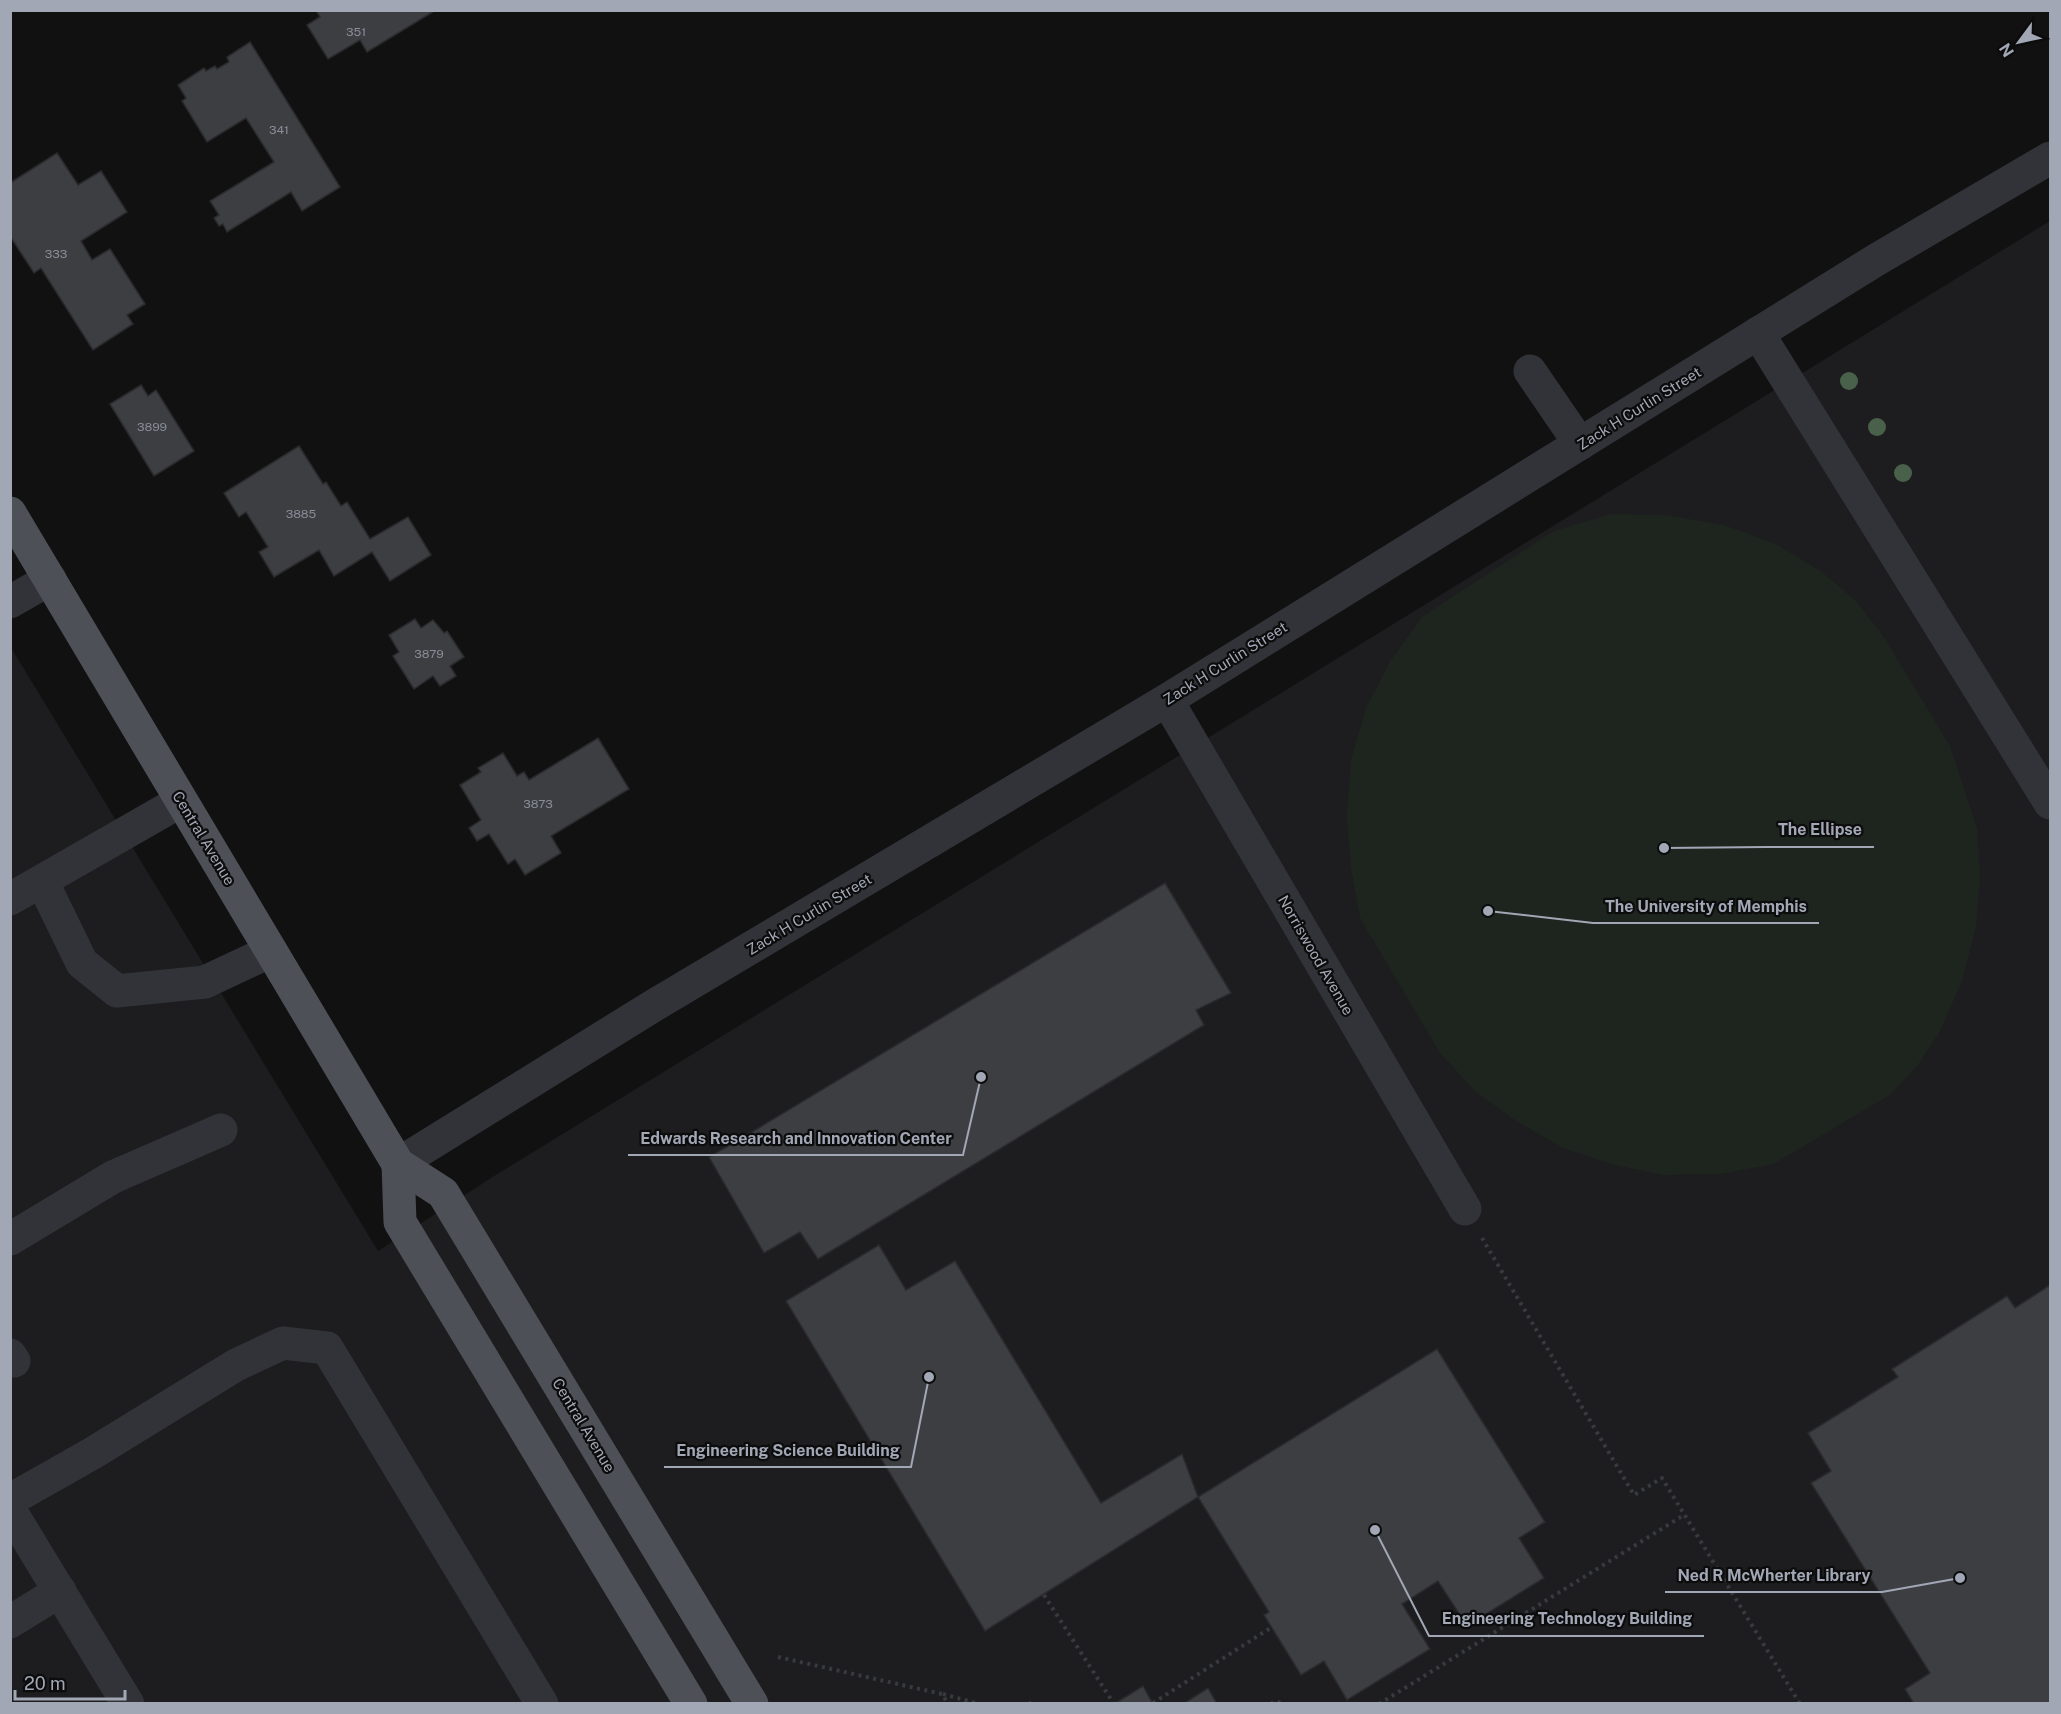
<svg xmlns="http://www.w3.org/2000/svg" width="2061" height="1714" font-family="'Public Sans',sans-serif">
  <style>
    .built { fill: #1d1d1f }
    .green { fill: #1d251e }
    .building { fill: #3d3e42; stroke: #2b2b2e; stroke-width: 1.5 }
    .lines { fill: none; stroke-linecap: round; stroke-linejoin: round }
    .path { stroke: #373a3f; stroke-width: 4; stroke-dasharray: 3 4.5; stroke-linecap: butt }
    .minor { stroke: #313338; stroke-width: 33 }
    .major { stroke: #4d5057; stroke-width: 33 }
    .tree { fill: #49604a }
    .labels { text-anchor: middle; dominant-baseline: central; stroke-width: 4.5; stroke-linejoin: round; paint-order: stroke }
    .number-label { font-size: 12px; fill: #888d98 }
    .street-label { font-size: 15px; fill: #a1a7b4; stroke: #0c0c0d }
    .leader { fill: none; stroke: #a1a7b4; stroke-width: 2 }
    .callout-dot { fill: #a1a7b4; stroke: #0c0c0d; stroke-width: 2 }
    .callout-label { font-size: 16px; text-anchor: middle; font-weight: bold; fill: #a1a7b4; stroke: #0c0c0d; stroke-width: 4.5; stroke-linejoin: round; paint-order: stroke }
  </style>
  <rect width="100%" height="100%" fill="#111112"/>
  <polygon class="built" points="2050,221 2050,1703 11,1703 10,646 378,1251 494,1176"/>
  <polygon class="green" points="1611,514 1665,515 1724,525 1776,544 1822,572 1855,600 1882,634 1950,746 1977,828 1980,878 1976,927 1962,981 1940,1031 1918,1065 1891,1094 1774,1164 1721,1174 1663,1175 1611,1164 1563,1148 1516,1121 1475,1091 1440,1053 1360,918 1351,868 1347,816 1351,760 1366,708 1391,660 1423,616 1554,531"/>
  <g class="building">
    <polygon points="316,10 436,10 367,52 360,40 328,59 307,25 320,17"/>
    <polygon points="250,42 340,187 302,211 291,192 227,232 223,224 219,226 214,218 219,215 210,201 274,162 246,118 207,142 182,101 186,98 178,85 204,68 206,71 215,66 217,69 229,62 227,57"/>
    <polygon points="57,153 78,185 101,171 127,212 81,241 92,260 110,249 145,304 127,315 133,324 93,350 41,268 34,273 10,236 10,183"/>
    <polygon points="141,385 148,396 156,390 194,451 154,476 110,404"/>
    <polygon points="299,446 323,484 326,482 341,506 347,502 370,539 408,517 431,555 390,581 372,552 334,576 319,550 274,577 259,552 268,547 246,512 239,517 224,493"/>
    <polygon points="415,619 421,628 433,620 444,633 447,631 464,657 450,666 456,676 440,686 433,676 414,689 393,656 399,652 389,635"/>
    <polygon points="598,738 629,789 551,836 561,853 525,875 515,859 508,864 489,834 477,841 469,828 481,820 460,785 481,772 478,768 503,753 517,776 524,772 529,780"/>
    <polygon points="1165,883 1231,993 1196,1010 1204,1025 818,1259 800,1232 764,1253 709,1157 757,1129"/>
    <polygon points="879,1245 906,1290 955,1261 1101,1503 1182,1454 1198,1497 985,1631 786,1301"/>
    <polygon points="2050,1285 2050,1704 1914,1704 1905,1689 1930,1673 1811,1483 1831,1471 1808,1433 1898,1377 1892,1369 2007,1296 2015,1308"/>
    <polygon points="1437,1349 1545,1522 1519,1538 1544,1578 1467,1626 1438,1581 1402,1604 1430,1649 1347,1700 1324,1661 1301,1675 1264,1615 1269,1612 1198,1497"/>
    <polygon points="1143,1686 1153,1704 1114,1704"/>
    <polygon points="1208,1688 1217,1704 1183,1704"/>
  </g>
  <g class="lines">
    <g class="path">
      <polyline points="1482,1238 1634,1495 1662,1478 1800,1704"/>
      <polyline points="1044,1595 1114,1704"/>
      <polyline points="778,1657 942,1694 948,1704"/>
      <polyline points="943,1694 979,1704"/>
      <polyline points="1153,1703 1272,1627"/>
      <polyline points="1029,1704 1034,1701 1035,1704"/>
      <polyline points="1271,1704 1275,1701 1284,1704"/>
      <polyline points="1379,1704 1684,1515"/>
    </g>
    <g class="minor">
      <polyline points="1758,333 2050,803"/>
      <polyline points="1530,371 1580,444"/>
      <polyline points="10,602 50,579"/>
      <polyline points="1167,700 1465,1209"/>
      <polyline points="42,881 82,963 117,991 205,982 271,951"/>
      <polyline points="10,899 181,801"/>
      <polyline points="398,1164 653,1006 1167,700 1876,260 2050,158"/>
      <polyline points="10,1239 113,1177 221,1130"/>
      <polyline points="10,1355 14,1361"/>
      <polyline points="10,1500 93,1453 236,1365 283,1343 327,1348 542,1704"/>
      <polyline points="10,1510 128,1704"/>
      <polyline points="10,1622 60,1591"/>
    </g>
    <g class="major">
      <polyline points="10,513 398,1164 443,1193 752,1704"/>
      <polyline points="398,1164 400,1222 691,1704"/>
    </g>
  </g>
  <g class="tree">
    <circle cx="1849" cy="381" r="9"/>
    <circle cx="1877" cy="427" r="9"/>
    <circle cx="1903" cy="473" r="9"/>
  </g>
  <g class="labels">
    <g class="number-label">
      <text x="356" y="32">351</text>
      <text x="279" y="130">341</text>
      <text x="56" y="254">333</text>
      <text x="152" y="427">3899</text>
      <text x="301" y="514">3885</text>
      <text x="429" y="654">3879</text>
      <text x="538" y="804">3873</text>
    </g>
    <g class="street-label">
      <text transform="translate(1639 408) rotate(-32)">Zack H Curlin Street</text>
      <text transform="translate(1225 663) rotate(-32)">Zack H Curlin Street</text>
      <text transform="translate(204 838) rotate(59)">Central Avenue</text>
      <text transform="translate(809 914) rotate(-31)">Zack H Curlin Street</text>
      <text transform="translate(1316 955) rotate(60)">Norriswood Avenue</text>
      <text transform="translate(584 1425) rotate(59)">Central Avenue</text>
    </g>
  </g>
  <path class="leader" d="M1664 848L1766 847H1874M1488 911L1593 923H1819M981 1077L963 1155H628M929 1377L911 1467H664M1960 1578L1882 1592H1665M1375 1530L1429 1636H1704"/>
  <g class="callout-dot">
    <circle cx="1664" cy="848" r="6"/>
    <circle cx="1488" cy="911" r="6"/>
    <circle cx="981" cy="1077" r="6"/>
    <circle cx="929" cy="1377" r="6"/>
    <circle cx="1960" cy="1578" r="6"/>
    <circle cx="1375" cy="1530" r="6"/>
  </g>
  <g class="callout-label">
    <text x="1820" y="835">The Ellipse</text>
    <text x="1706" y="912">The University of Memphis</text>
    <text x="796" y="1144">Edwards Research and Innovation Center</text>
    <text x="788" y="1456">Engineering Science Building</text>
    <text x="1774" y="1581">Ned R McWherter Library</text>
    <text x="1567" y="1624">Engineering Technology Building</text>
  </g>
  <rect width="2061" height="1714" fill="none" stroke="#a1a7b4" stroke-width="24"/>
  <g transform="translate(2019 42) rotate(237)" stroke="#0c0c0d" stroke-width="4.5" paint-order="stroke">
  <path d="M0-4.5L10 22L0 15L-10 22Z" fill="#a1a7b4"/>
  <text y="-9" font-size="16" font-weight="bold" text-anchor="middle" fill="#a1a7b4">N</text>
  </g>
  <path d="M15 1690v9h110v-9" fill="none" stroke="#a1a7b4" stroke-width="3"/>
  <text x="24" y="1690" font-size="18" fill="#a1a7b4" stroke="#0c0c0d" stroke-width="4.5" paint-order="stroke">20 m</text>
</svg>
